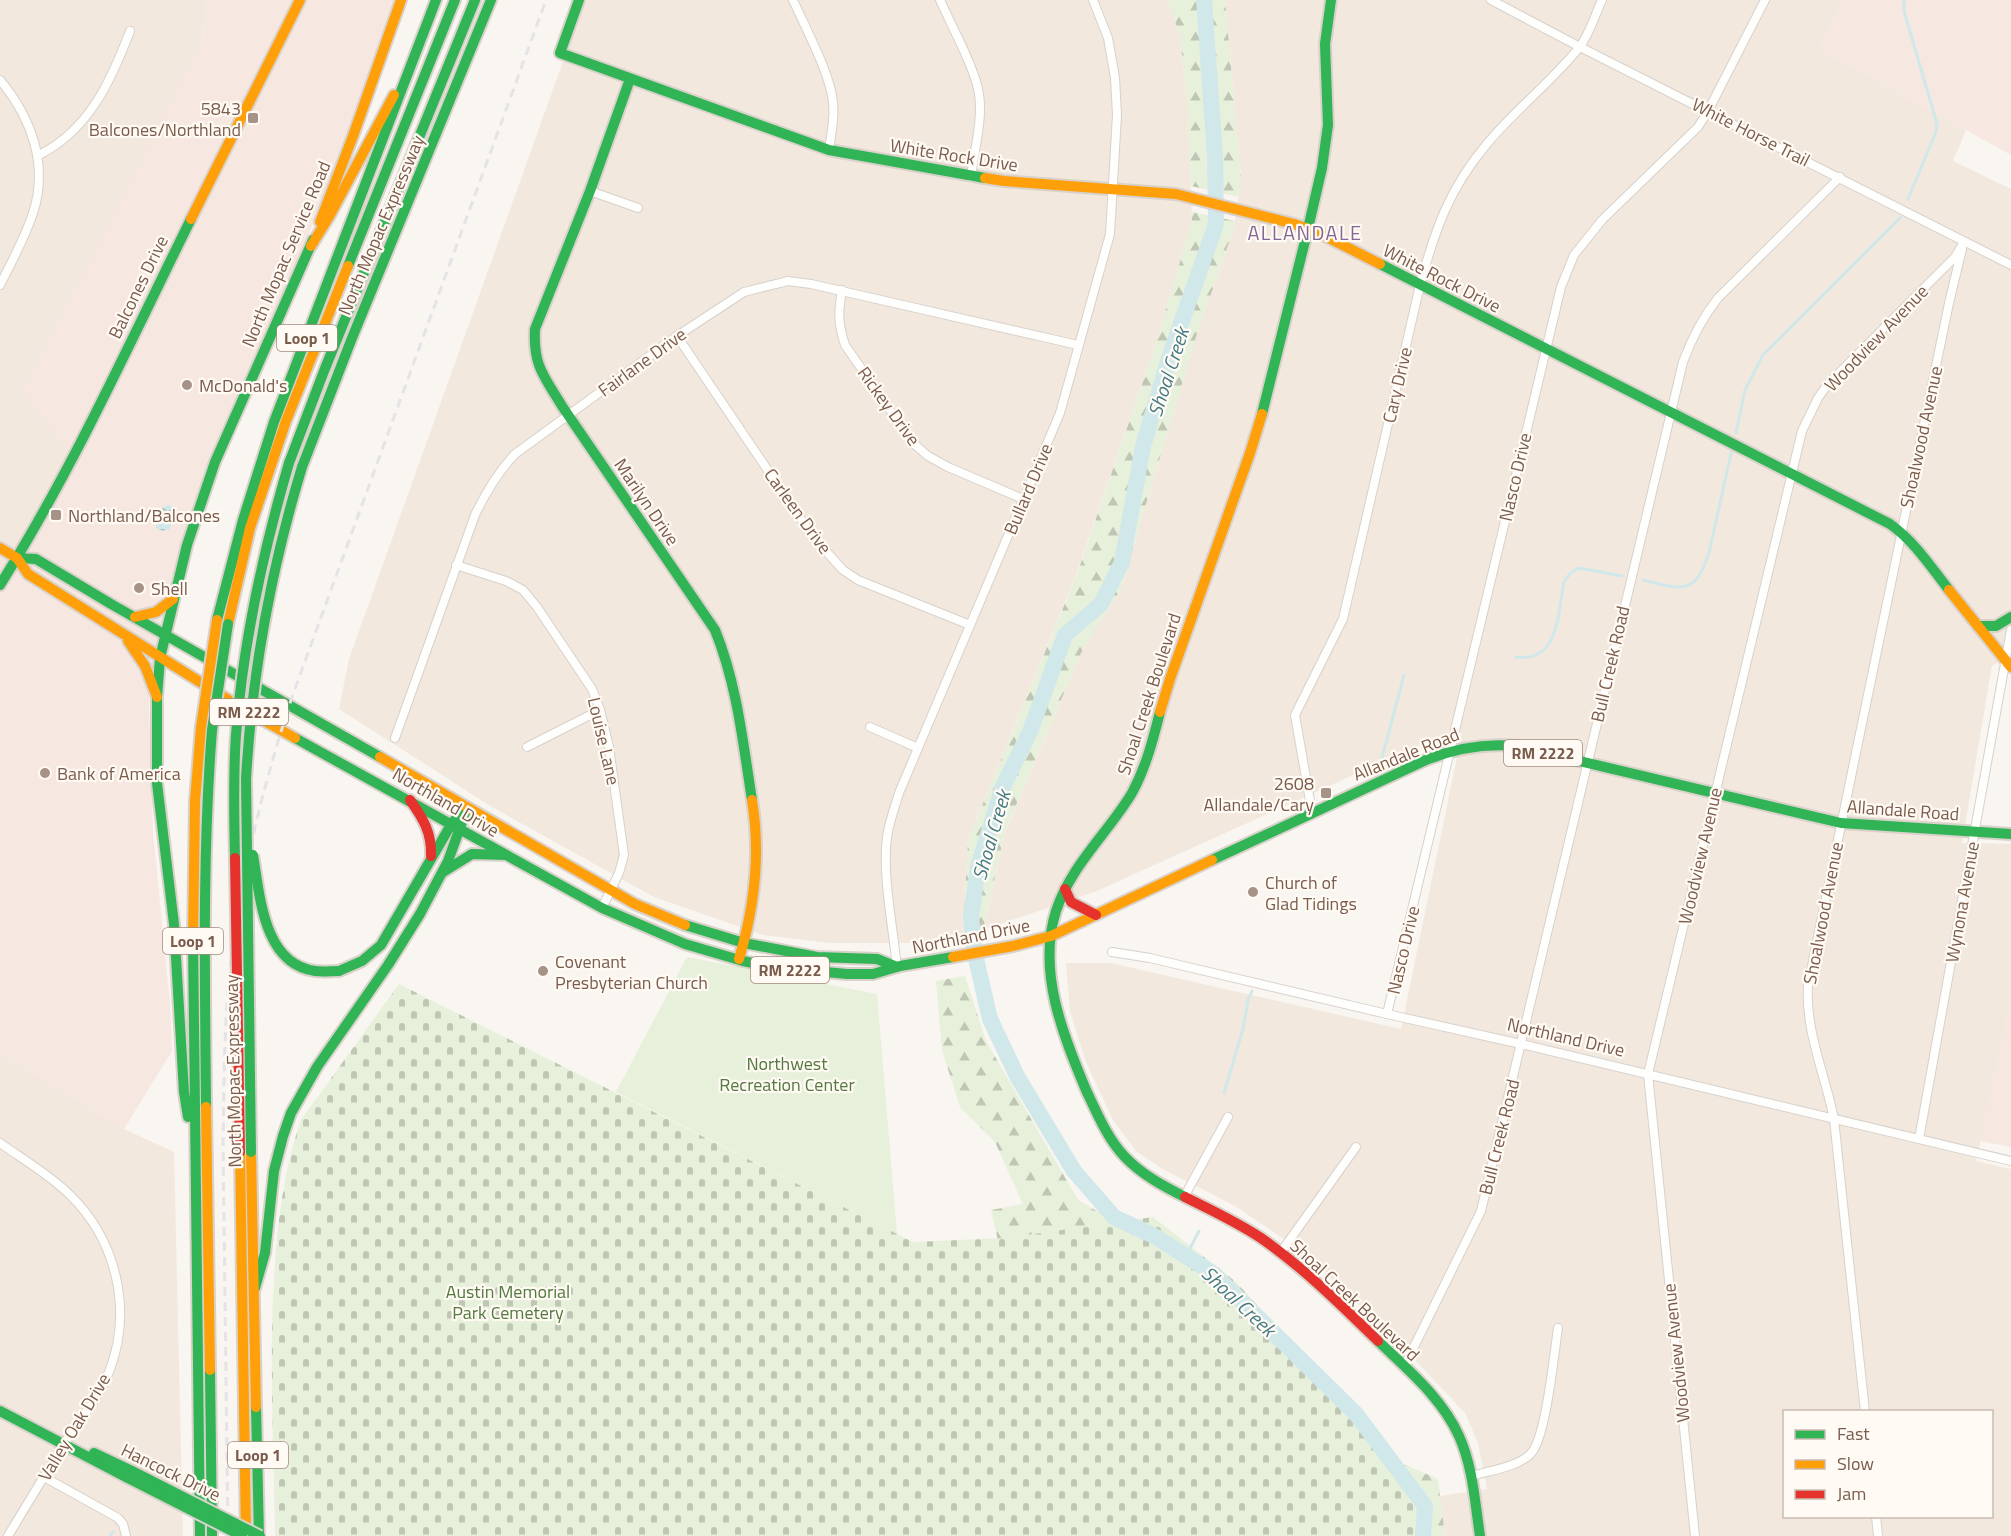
<svg xmlns="http://www.w3.org/2000/svg" width="2011" height="1536" font-family="'Titillium Web',sans-serif">
  <style>
    .residential { fill: #f2e8de; fill-rule: evenodd }
    .commercial { fill: #f6e8e1 }
    .green { fill: #e7f0db }
    .forest { fill: url(#forest-firs) }
    .cemetery { fill: url(#cemetery-stones) }
    .water { fill: url(#water-ripples) }
    .lines { fill: none; stroke-linecap: round; stroke-linejoin: round }
    .stream { stroke: #d0e8ea; stroke-width: 3 }
    .river { stroke: #d0e8ea; stroke-width: 16 }
    .street-casing { stroke: #d7d1cb; stroke-width: 10 }
    .fast-casing { stroke: #d9d2cb; stroke-width: 14 }
    .slow-casing { stroke: #d9d2cb; stroke-width: 14 }
    .jam-casing { stroke: #d9d2cb; stroke-width: 14 }
    .street { stroke: #fefefd; stroke-width: 8 }
    .fast { stroke: #30b455; stroke-width: 10 }
    .slow { stroke: #ff9f0a; stroke-width: 10 }
    .jam { stroke: #e5322d; stroke-width: 10 }
    .rail { stroke: #e6e3e7; stroke-width: 3; stroke-dasharray: 9 6; stroke-linecap: butt }
    .fast-bridge-casing { stroke: #d9d2cb; stroke-width: 14; stroke-linecap: butt }
    .slow-bridge-casing { stroke: #d9d2cb; stroke-width: 14; stroke-linecap: butt }
    .jam-bridge-casing { stroke: #d9d2cb; stroke-width: 14; stroke-linecap: butt }
    .fast-bridge { stroke: #30b455; stroke-width: 10 }
    .slow-bridge { stroke: #ff9f0a; stroke-width: 10 }
    .jam-bridge { stroke: #e5322d; stroke-width: 10 }
    .poi-dot { fill: #a69286; stroke: #fffaf3; stroke-width: 2 }
    .labels { text-anchor: middle; dominant-baseline: central; stroke-width: 4.5; stroke-linejoin: round; paint-order: stroke }
    .shield { fill: #fffaf3; stroke: #a28b7f; stroke-width: 1.5 }
    .shield-label { font-size: 16px; font-weight: bold; fill: #7a5c4d }
    .poi-label { font-size: 18px; fill: #7a5c4d; stroke: #fffaf3; text-anchor: start }
    .street-label { font-size: 18px; fill: #7a5c4d; stroke: #fffaf3 }
    .park-label { font-size: 18px; fill: #537a41; stroke: #fffaf3 }
    .neighbourhood-label { font-size: 20px; letter-spacing: 1.5px; fill: #846695; stroke: #fffaf3 }
    .water-label { font-size: 20px; font-style: italic; fill: #437c86; stroke: #fffaf3 }
  </style>
  <defs>
    <pattern id="forest-firs" width="22" height="20" patternUnits="userSpaceOnUse" patternTransform="scale(1.5)"><rect width="22" height="20" fill="#e7f0db"/><path d="M5 1l3.5 6h-7zM16 11l3.5 6h-7z" fill="#c0c6b4"/></pattern>
    <pattern id="cemetery-stones" width="16" height="16" patternUnits="userSpaceOnUse" patternTransform="scale(1.5)"><rect width="16" height="16" fill="#e7f0db"/><path d="M2 7V4a2 2 0 0 1 4 0v3zM10 15v-3a2 2 0 0 1 4 0v3z" fill="#c0c6b4"/></pattern>
    <pattern id="water-ripples" width="26" height="14" patternUnits="userSpaceOnUse" patternTransform="scale(1.5)"><rect width="26" height="14" fill="#d0e8ea"/><path d="M2 4q2-2 4 0t4 0M15 11q2-2 4 0t4 0" fill="none" stroke="#aebfc0"/></pattern>
  </defs>
  <rect width="100%" height="100%" fill="#f9f5f0"/>
  <g class="residential">
    <polygon points="0,0 205,0 203,40 76,460 15,567 0,558"/>
    <polygon points="585,0 1168,0 1180,37 1188,105 1192,222 1153,352 1076,575 968,840 963,935 911,943 830,943 763,935 654,897 492,807 339,709 349,659"/>
    <path d="M1225,0H1844L1820,49L1966,130L1953,161L2011,189V655L1992,666L1962,843L2011,844V1001L1976,1161L2011,1169V1536H1445L1440,1496L1487,1489L1478,1443L1465,1413L1394,1338L1303,1252L1235,1206L1161,1168L1136,1151L1113,1120L1086,1062L1070,1012L1066,963H1111L1401,1029L1462,733L1435,738L1097,891L983,930L1005,832L1082,651L1120,591L1196,337L1234,228L1241,178ZM1784,1412H1992V1516H1784Z"/>
    <polygon points="0,1053 124,1129 174,1152 183,1536 0,1536"/>
  </g>
  <g class="commercial">
    <polygon points="205,0 395,0 323,201 200,485 162,617 149,699 153,833 170,1004 172,1051 124,1129 0,1053 0,558 15,567 76,461 23,391 203,40"/>
    <polygon points="1844,0 2011,0 2011,155 1820,49"/>
    <polygon points="2011,1001 2011,1147 1980,1141"/>
  </g>
  <polygon class="green" points="687,957 877,994 897,1234 616,1092"/>
  <g class="forest">
    <polygon points="1168,0 1225,0 1241,178 1239,197 1191,186 1188,105 1180,37"/>
    <polygon points="1192,212 1235,221 1234,228 1196,337 1120,591 1082,651 1005,831 983,930 963,935 968,840 1077,574 1153,352 1192,222"/>
    <polygon points="965,976 986,1041 1078,1200 1183,1261 1378,1453 1438,1479 1445,1536 1243,1536 1037,1414 991,1210 1023,1204 995,1142 960,1107 942,1050 936,981"/>
  </g>
  <path class="cemetery" d="M399,984L913,1242L1006,1238L1153,1217L1236,1282L1356,1414L1425,1506L1423,1536H275C274,1451 269,1366 274,1281C277,1226 283,1172 301,1120Z"/>
  <polygon class="water" points="169,505 174,508 174,517 170,529 163,531 156,528 156,524 163,507"/>
  <g class="lines">
    <g class="stream">
      <polyline points="1904,0 1904,11 1937,124 1936,132 1908,199"/>
      <polyline points="1736,433 1745,390 1763,355 1901,217"/>
      <path d="M1643,580C1683,590 1696,596 1710,549L1731,453"/>
      <path d="M1516,657C1559,663 1558,613 1564,582C1568,575 1572,570 1580,568L1622,576"/>
      <polyline points="1382,758 1404,675"/>
      <polyline points="1224,1093 1243,1029 1248,1000 1252,991"/>
      <polyline points="1186,1256 1199,1231"/>
      <polyline points="110,1536 113,1532"/>
    </g>
    <polyline class="river" points="1204,0 1215,156 1216,224 1170,355 1143,446 1122,562 1101,604 1065,635 1031,729 1002,789 978,867 971,917 974,950 990,1019 1018,1078 1074,1171 1114,1217 1156,1237 1214,1274 1356,1414 1425,1506 1423,1536"/>
    <g class="street-casing">
      <g id="street">
        <path d="M793,0C805,27 831,75 833,103C835,119 831,134 829,150"/>
        <path d="M940,0C951,25 975,68 979,94C983,120 974,151 971,177"/>
        <polyline points="1491,0 1580,47 2011,265"/>
        <path d="M0,80C31,117 49,165 33,213C25,238 12,261 0,285"/>
        <path d="M39,155C89,130 111,81 130,31"/>
        <polyline points="590,191 638,208"/>
        <path d="M842,290C838,313 838,324 845,345L913,443L928,456L948,467L1023,499"/>
        <polyline points="677,336 813,537 843,570 858,580 970,625"/>
        <polyline points="456,565 506,581 523,590 537,607 592,689 600,710 609,747 624,855 619,873 602,908"/>
        <polyline points="870,727 918,748"/>
        <path d="M395,738L475,515C486,492 497,473 515,454L677,336L744,292L788,281L811,284L1078,345"/>
        <polyline points="527,747 600,710"/>
        <path d="M1312,812L1295,715L1343,619L1420,285C1435,230 1449,189 1486,145C1514,111 1550,83 1578,49C1589,36 1595,15 1602,0"/>
        <polyline points="1112,952 1150,958 1387,1014 1521,1044 2011,1161"/>
        <path d="M897,967C893,928 882,874 887,837C889,822 895,807 899,793L1060,413L1110,234L1117,115L1115,78L1108,38L1093,0"/>
        <polyline points="1387,1014 1561,287 1574,255 1602,220 1698,127 1708,111 1765,0"/>
        <polyline points="1919,1139 2011,630"/>
        <path d="M0,1143C24,1160 50,1175 70,1195C117,1241 133,1311 109,1372C98,1399 78,1422 63,1446C44,1476 26,1506 8,1536"/>
        <polyline points="1184,1197 1228,1117"/>
        <polyline points="1281,1252 1356,1147"/>
        <path d="M1404,1367L1481,1211L1683,362C1692,338 1702,318 1718,298L1840,177"/>
        <path d="M1865,1412L1834,1119C1825,1074 1805,1031 1808,985L1949,303L1962,249"/>
        <path d="M1472,1476C1488,1471 1522,1466 1532,1452C1546,1435 1554,1355 1558,1328"/>
        <polyline points="44,1477 118,1518 123,1524 126,1536"/>
        <polyline points="1876,1516 1878,1536"/>
        <polyline points="1695,1536 1648,1074 1802,431 1818,398 1828,384 1955,257 1964,242"/>
      </g>
    </g>
    <g class="fast-casing">
      <g id="fast">
        <polyline points="579,0 560,53 829,150 985,178"/>
        <path d="M630,79L590,191L535,329C533,366 544,376 562,406L715,630C737,684 743,743 752,800"/>
        <path d="M1380,264L1890,524C1914,541 1931,567 1949,590"/>
        <polyline points="348,266 455,0"/>
        <polyline points="1262,414 1306,237 1322,168 1328,125 1325,44 1331,0"/>
        <polyline points="289,463 324,371 475,0"/>
        <polyline points="302,467 352,338 491,0"/>
        <polyline points="17,558 36,559 111,604 380,757"/>
        <path d="M0,585C73,469 130,342 191,219"/>
        <polyline points="217,620 243,520 274,422 436,0"/>
        <polyline points="1978,626 1996,626 2011,617"/>
        <polyline points="160,658 187,545 215,462 313,240"/>
        <polyline points="160,658 157,697 157,783 174,924 184,1092 188,1117"/>
        <path d="M1160,712C1153,740 1146,767 1132,793C1108,833 1071,865 1056,911C1037,971 1063,1035 1086,1090C1097,1113 1107,1138 1125,1157C1141,1174 1163,1186 1185,1197"/>
        <polyline points="295,738 602,908 685,944 743,961 772,967 847,974 873,974 900,966 953,957"/>
        <path d="M1212,860L1426,760C1456,748 1484,743 1516,746L1841,823L2011,834"/>
        <polyline points="443,872 472,854 506,855"/>
        <polyline points="685,925 744,943 817,957 877,959 897,967"/>
        <polyline points="193,939 200,1536"/>
        <polyline points="339,971 362,961 381,945 452,823 465,809"/>
        <path d="M206,1107C205,981 202,856 212,730"/>
        <polyline points="255,1288 265,1253 274,1171 283,1136 291,1113 317,1067 388,965 420,914 448,861 467,808"/>
        <path d="M1378,1341C1408,1370 1442,1398 1459,1436C1473,1467 1475,1503 1480,1536"/>
        <polyline points="210,1370 212,1536"/>
        <polyline points="256,1407 259,1536"/>
        <polyline points="0,1411 128,1478"/>
        <polyline points="94,1453 132,1471"/>
      </g>
    </g>
    <g class="slow-casing">
      <g id="slow">
        <polyline points="985,178 1004,181 1176,194 1294,224 1317,232 1380,264"/>
        <polyline points="191,219 300,0"/>
        <polyline points="320,222 353,136 401,0"/>
        <polyline points="311,246 330,215 394,95"/>
        <polyline points="0,548 17,558 28,574 243,709 295,738"/>
        <polyline points="1949,590 2011,667"/>
        <polyline points="135,617 156,612 173,599"/>
        <polyline points="228,624 250,528 286,421 348,266"/>
        <polyline points="128,641 145,666 157,697"/>
        <polyline points="1160,712 1170,679 1250,453 1262,414"/>
        <polyline points="380,757 635,904 685,925"/>
        <polyline points="193,939 195,801 201,727"/>
        <polyline points="953,957 1013,946 1051,936 1212,860"/>
        <path d="M739,959C755,906 761,855 752,800"/>
        <polyline points="206,1107 210,1370"/>
        <polyline points="240,1152 246,1536"/>
        <polyline points="251,1152 256,1407"/>
      </g>
    </g>
    <g class="jam-casing">
      <g id="jam">
        <path d="M410,800C423,818 432,833 431,856"/>
        <polyline points="1065,889 1071,902 1096,915"/>
        <path d="M1185,1197C1211,1210 1237,1222 1261,1238C1304,1268 1341,1305 1378,1341"/>
      </g>
    </g>
    <use href="#street" class="street"/>
    <use href="#fast" class="fast"/>
    <use href="#slow" class="slow"/>
    <use href="#jam" class="jam"/>
    <path class="rail" d="M228,1536L223,1143C224,1089 224,1033 229,978C239,882 262,789 292,697L546,0"/>
    <g class="fast-bridge-casing">
      <g id="fast-bridge">
        <polyline points="212,730 228,624"/>
        <path d="M253,855C260,895 263,964 315,971C323,972 331,971 339,971"/>
        <path d="M235,858C234,817 233,776 236,735C243,642 263,552 289,463"/>
        <path d="M251,1152L246,779C252,672 271,569 302,467"/>
        <polyline points="132,1471 260,1536"/>
        <polyline points="128,1478 242,1536"/>
      </g>
    </g>
    <g class="slow-bridge-casing">
      <polyline id="slow-bridge" points="201,727 217,620"/>
    </g>
    <g class="jam-bridge-casing">
      <polyline id="jam-bridge" points="235,858 240,1152"/>
    </g>
    <use href="#fast-bridge" class="fast-bridge"/>
    <use href="#slow-bridge" class="slow-bridge"/>
    <use href="#jam-bridge" class="jam-bridge"/>
  </g>
  <g class="poi-dot">
    <rect x="247" y="112" width="12" height="12" rx="3"/>
    <circle cx="187" cy="385" r="6"/>
    <rect x="50" y="509" width="12" height="12" rx="3"/>
    <circle cx="139" cy="588" r="6"/>
    <circle cx="45" cy="773" r="6"/>
    <rect x="1320" y="787" width="12" height="12" rx="3"/>
    <circle cx="1253" cy="892" r="6"/>
    <circle cx="543" cy="971" r="6"/>
  </g>
  <g class="labels">
    <g class="shield">
      <rect x="277" y="325" width="60" height="26" rx="4.5"/>
      <rect x="210" y="699" width="78" height="26" rx="4.5"/>
      <rect x="1504" y="740" width="78" height="26" rx="4.5"/>
      <rect x="163" y="928" width="60" height="26" rx="4.5"/>
      <rect x="751" y="957" width="78" height="26" rx="4.5"/>
      <rect x="228" y="1442" width="60" height="26" rx="4.5"/>
    </g>
    <g class="shield-label">
      <text x="307" y="338">Loop 1</text>
      <text x="249" y="712">RM 2222</text>
      <text x="1543" y="753">RM 2222</text>
      <text x="193" y="941">Loop 1</text>
      <text x="790" y="970">RM 2222</text>
      <text x="258" y="1455">Loop 1</text>
    </g>
    <g class="poi-label">
      <text x="241" y="108" text-anchor="end">5843<tspan x="241" dy="21">Balcones/Northland</tspan></text>
      <text x="199" y="385">McDonald's</text>
      <text x="68" y="515">Northland/Balcones</text>
      <text x="151" y="588">Shell</text>
      <text x="57" y="773">Bank of America</text>
      <text x="1314" y="783" text-anchor="end">2608<tspan x="1314" dy="21">Allandale/Cary</tspan></text>
      <text x="1265" y="882">Church of<tspan x="1265" dy="21">Glad Tidings</tspan></text>
      <text x="555" y="961">Covenant<tspan x="555" dy="21">Presbyterian Church</tspan></text>
    </g>
    <g class="street-label">
      <text transform="translate(1751 132) rotate(27)">White Horse Trail</text>
      <text transform="translate(954 155) rotate(9)">White Rock Drive</text>
      <text transform="translate(381 225) rotate(-67)">North Mopac Expressway</text>
      <text transform="translate(286 254) rotate(-67)">North Mopac Service Road</text>
      <text transform="translate(1442 278) rotate(27)">White Rock Drive</text>
      <text transform="translate(138 287) rotate(-64)">Balcones Drive</text>
      <text transform="translate(1876 338) rotate(-46)">Woodview Avenue</text>
      <text transform="translate(642 362) rotate(-36)">Fairlane Drive</text>
      <text transform="translate(1397 385) rotate(-77)">Cary Drive</text>
      <text transform="translate(889 406) rotate(54)">Rickey Drive</text>
      <text transform="translate(1921 437) rotate(-78)">Shoalwood Avenue</text>
      <text transform="translate(1515 477) rotate(-77)">Nasco Drive</text>
      <text transform="translate(1028 489) rotate(-67)">Bullard Drive</text>
      <text transform="translate(647 502) rotate(56)">Marilyn Drive</text>
      <text transform="translate(798 511) rotate(54)">Carleen Drive</text>
      <text transform="translate(1610 664) rotate(-77)">Bull Creek Road</text>
      <text transform="translate(1149 694) rotate(-72)">Shoal Creek Boulevard</text>
      <text transform="translate(604 741) rotate(77)">Louise Lane</text>
      <text transform="translate(1406 754) rotate(-22)">Allandale Road</text>
      <text transform="translate(446 802) rotate(30)">Northland Drive</text>
      <text transform="translate(1903 810) rotate(4)">Allandale Road</text>
      <text transform="translate(1700 856) rotate(-77)">Woodview Avenue</text>
      <text transform="translate(1962 902) rotate(-80)">Wynona Avenue</text>
      <text transform="translate(1823 913) rotate(-79)">Shoalwood Avenue</text>
      <text transform="translate(971 936) rotate(-11)">Northland Drive</text>
      <text transform="translate(1403 950) rotate(-77)">Nasco Drive</text>
      <text transform="translate(1566 1037) rotate(13)">Northland Drive</text>
      <text transform="translate(233 1071) rotate(-91)">North Mopac Expressway</text>
      <text transform="translate(1499 1137) rotate(-76)">Bull Creek Road</text>
      <text transform="translate(1355 1300) rotate(43)">Shoal Creek Boulevard</text>
      <text transform="translate(1676 1353) rotate(-96)">Woodview Avenue</text>
      <text transform="translate(74 1427) rotate(-59)">Valley Oak Drive</text>
      <text transform="translate(171 1472) rotate(26)">Hancock Drive</text>
    </g>
    <g class="park-label">
      <text x="787" y="1063">Northwest<tspan x="787" dy="21">Recreation Center</tspan></text>
      <text x="508" y="1291">Austin Memorial<tspan x="508" dy="21">Park Cemetery</tspan></text>
    </g>
    <g class="neighbourhood-label">
      <text x="1305" y="232">ALLANDALE</text>
    </g>
    <g class="water-label">
      <text transform="translate(1168 372) rotate(-72)">Shoal Creek</text>
      <text transform="translate(991 835) rotate(-74)">Shoal Creek</text>
      <text transform="translate(1239 1301) rotate(43)">Shoal Creek</text>
    </g>
  </g>
  <rect x="1783" y="1410" width="210" height="108" fill="#fffaf3" stroke="#cabbb1" stroke-width="1.5"/>
  <rect x="1795" y="1430" width="30" height="9" fill="#30b455" stroke="#cabbb1" stroke-width="1.5"/>
  <text x="1837" y="1440" font-size="18" fill="#7a5c4d">Fast</text>
  <rect x="1795" y="1460" width="30" height="9" fill="#ff9f0a" stroke="#cabbb1" stroke-width="1.5"/>
  <text x="1837" y="1470" font-size="18" fill="#7a5c4d">Slow</text>
  <rect x="1795" y="1490" width="30" height="9" fill="#e5322d" stroke="#cabbb1" stroke-width="1.5"/>
  <text x="1837" y="1500" font-size="18" fill="#7a5c4d">Jam</text>
</svg>
